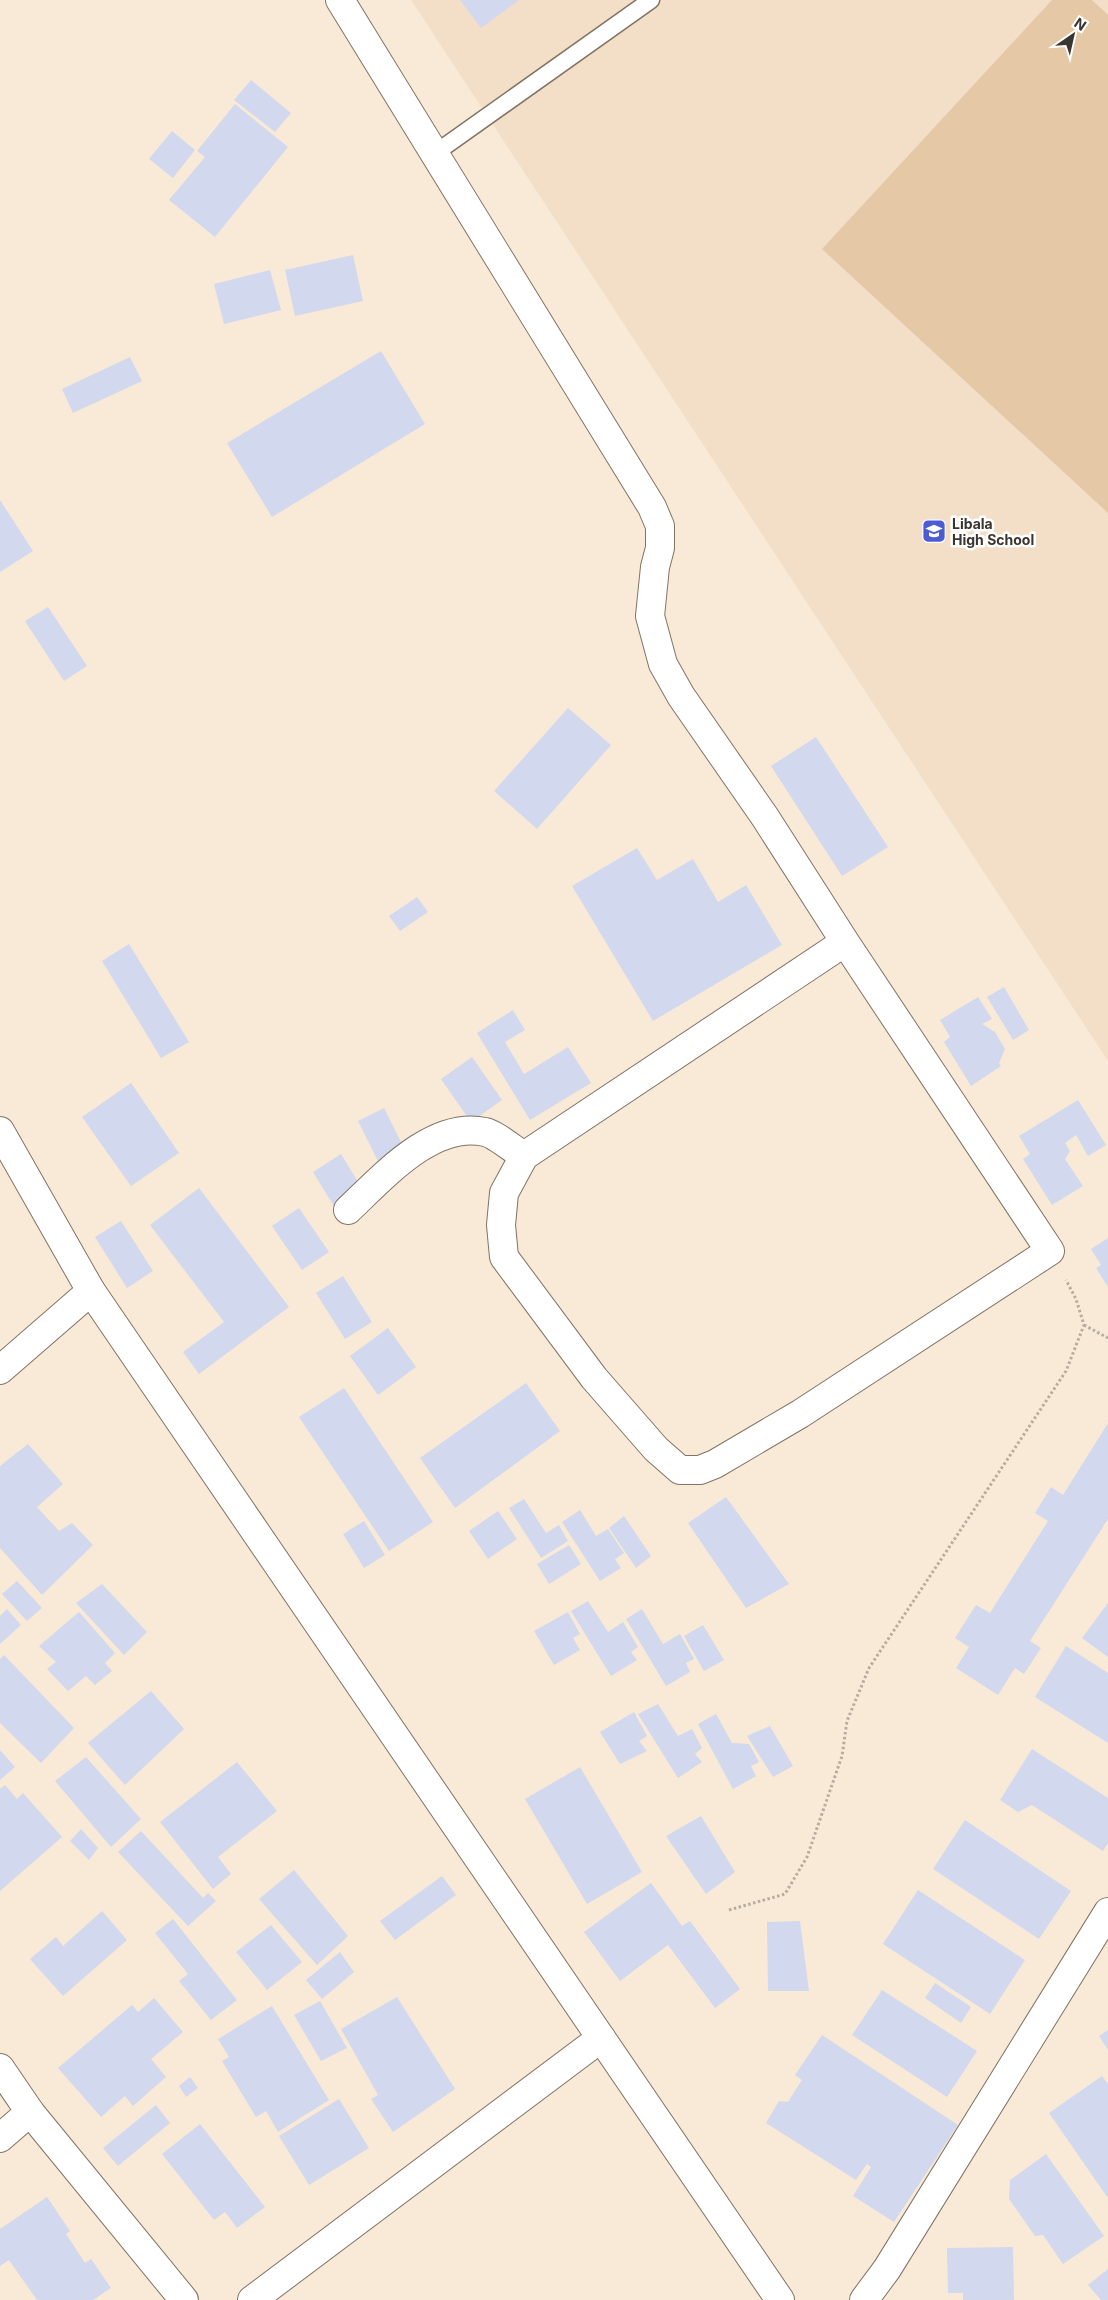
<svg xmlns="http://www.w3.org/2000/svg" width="1108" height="2300" font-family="Inter,sans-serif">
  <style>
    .built { fill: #f3dfc7 }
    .green { fill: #e5c8a5 }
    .building { fill: #d2d8ed }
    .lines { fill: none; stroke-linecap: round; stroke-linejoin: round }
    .lane-casing { stroke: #817464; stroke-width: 19 }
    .street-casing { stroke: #817464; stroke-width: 30 }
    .path { stroke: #b7ac9d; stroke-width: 3; stroke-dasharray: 2.5 2.5; stroke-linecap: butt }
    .lane { stroke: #fff; stroke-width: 16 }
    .street { stroke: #fff; stroke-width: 28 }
    .labels { text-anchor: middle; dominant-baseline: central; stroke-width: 5; stroke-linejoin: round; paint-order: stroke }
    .poi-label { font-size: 14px; font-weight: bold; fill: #3a352e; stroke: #fff; text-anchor: start }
  </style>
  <rect width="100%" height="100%" fill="#f9ead8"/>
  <polygon class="built" points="411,0 1108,0 1108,1061"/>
  <polygon class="green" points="1052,0 1092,0 1108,15 1108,513 822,249"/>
  <g class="building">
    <polygon points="460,0 519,0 481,28"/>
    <polygon points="251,80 291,113 275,132 234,100"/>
    <polygon points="235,104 288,147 215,237 169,200 205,157 197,151"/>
    <polygon points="172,131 195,150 173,178 149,159"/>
    <polygon points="353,255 363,301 295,316 285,270"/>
    <polygon points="270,270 281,310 224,324 214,284"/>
    <polygon points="381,351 425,424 272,517 227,443"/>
    <polygon points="130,357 142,381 73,413 62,389"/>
    <polygon points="0,500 33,551 0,572"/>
    <polygon points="48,607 87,666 64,681 25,621"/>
    <polygon points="568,708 611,745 537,829 494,791"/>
    <polygon points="816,737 888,847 842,876 771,766"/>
    <polygon points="637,848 657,880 693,859 718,902 746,885 782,945 653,1021 572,886"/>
    <polygon points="417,897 428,912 400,931 389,916"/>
    <polygon points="129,944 189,1042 161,1058 102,961"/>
    <polygon points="1004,987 1029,1030 1013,1040 987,997"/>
    <polygon points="978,997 992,1019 982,1024 995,1032 1005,1049 999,1063 1001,1066 971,1086 944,1042 950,1037 940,1020"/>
    <polygon points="513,1010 525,1030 505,1042 524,1074 568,1047 591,1083 530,1120 477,1033"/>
    <polygon points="472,1057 502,1100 471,1122 441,1079"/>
    <polygon points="131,1083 179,1153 131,1186 82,1117"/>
    <polygon points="1078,1100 1106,1145 1088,1156 1076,1135 1065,1143 1070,1151 1065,1159 1083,1186 1052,1205 1023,1159 1030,1154 1019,1136"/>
    <polygon points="384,1108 405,1150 379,1163 358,1121"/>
    <polygon points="341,1154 363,1190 335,1208 313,1172"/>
    <polygon points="199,1188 289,1307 199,1374 183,1352 224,1322 150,1225"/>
    <polygon points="299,1208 329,1252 302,1270 272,1226"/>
    <polygon points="121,1221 153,1271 127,1288 95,1237"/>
    <polygon points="1108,1238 1108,1287 1096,1268 1101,1265 1091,1249"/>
    <polygon points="343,1276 372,1322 345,1339 316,1293"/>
    <polygon points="388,1328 416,1367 378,1395 350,1356"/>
    <polygon points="526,1383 560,1431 455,1508 420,1458"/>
    <polygon points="344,1388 433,1522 389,1551 299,1417"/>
    <polygon points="1108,1423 1108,1519 1030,1641 1041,1648 1024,1674 1015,1668 998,1695 956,1668 969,1647 955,1638 976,1605 990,1613 1048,1521 1035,1513 1051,1487 1063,1495"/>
    <polygon points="28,1444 63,1484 37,1507 59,1531 72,1523 93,1545 42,1595 0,1548 0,1466"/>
    <polygon points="726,1497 789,1584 746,1608 688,1523"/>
    <polygon points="524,1499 546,1533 559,1525 568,1541 541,1558 509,1508"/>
    <polygon points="580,1510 596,1536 608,1529 624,1553 615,1559 621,1568 600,1581 562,1522"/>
    <polygon points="498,1511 517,1539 488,1559 469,1531"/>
    <polygon points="624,1516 651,1556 636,1568 609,1528"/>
    <polygon points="364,1521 385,1555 364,1568 343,1534"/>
    <polygon points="569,1545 581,1564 549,1584 537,1564"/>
    <polygon points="17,1581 42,1608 27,1621 2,1594"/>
    <polygon points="102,1584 147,1632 124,1655 76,1603"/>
    <polygon points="588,1601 608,1632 623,1622 638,1647 631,1652 637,1660 611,1676 571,1611"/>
    <polygon points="1108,1603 1108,1657 1082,1638"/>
    <polygon points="7,1609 21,1625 0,1644 0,1616"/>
    <polygon points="642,1609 663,1644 680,1634 694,1659 686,1663 690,1672 666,1686 626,1619"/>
    <polygon points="79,1612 115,1653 105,1663 112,1671 95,1685 86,1676 68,1691 47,1669 56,1662 39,1646"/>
    <polygon points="568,1612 580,1634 573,1638 580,1650 554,1665 534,1631"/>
    <polygon points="703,1625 724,1660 704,1671 684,1636"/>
    <polygon points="1066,1646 1108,1673 1108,1743 1035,1697"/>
    <polygon points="4,1655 74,1728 41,1763 0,1723 0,1659"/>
    <polygon points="151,1691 184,1729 125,1785 88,1743"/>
    <polygon points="658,1704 678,1736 692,1729 702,1748 695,1754 702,1762 678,1778 638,1714"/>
    <polygon points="634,1712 647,1736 639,1741 647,1751 620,1764 600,1732"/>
    <polygon points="716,1714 732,1743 749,1744 759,1762 751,1766 756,1776 733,1789 698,1724"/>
    <polygon points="770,1726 793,1766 773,1777 747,1736"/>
    <polygon points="1032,1749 1108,1798 1108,1843 1103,1851 1032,1805 1018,1812 1000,1800"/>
    <polygon points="0,1750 15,1767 0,1780"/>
    <polygon points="86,1757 141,1819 111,1847 55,1781"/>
    <polygon points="237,1762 277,1811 218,1857 231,1874 213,1889 160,1822"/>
    <polygon points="580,1767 642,1872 587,1904 525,1799"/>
    <polygon points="5,1785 17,1799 23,1793 62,1837 0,1891 0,1789"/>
    <polygon points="701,1816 735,1872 706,1894 666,1836"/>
    <polygon points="965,1820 1071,1891 1039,1939 933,1869"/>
    <polygon points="81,1829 98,1848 89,1860 70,1841"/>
    <polygon points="141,1831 203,1898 208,1893 216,1901 188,1926 118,1852"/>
    <polygon points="294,1870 348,1936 317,1965 259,1899"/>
    <polygon points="442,1876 456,1895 395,1940 380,1921"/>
    <polygon points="651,1883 682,1926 690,1921 740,1989 715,2008 668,1945 620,1981 584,1932"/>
    <polygon points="918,1890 1025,1960 990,2014 883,1944"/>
    <polygon points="102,1911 127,1940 63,1996 30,1959 56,1937 63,1946"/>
    <polygon points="173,1919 237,2000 211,2020 179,1981 188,1974 155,1933"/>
    <polygon points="800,1921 809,1991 768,1991 767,1922"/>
    <polygon points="271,1925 302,1962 267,1990 236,1952"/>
    <polygon points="340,1952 354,1972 322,1999 306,1980"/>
    <polygon points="935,1983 971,2007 961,2023 925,1998"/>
    <polygon points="882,1990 977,2051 947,2097 852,2035"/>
    <polygon points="397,1997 455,2089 393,2132 371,2099 378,2095 341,2029"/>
    <polygon points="154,1998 183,2032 151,2059 166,2077 133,2106 125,2096 101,2117 58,2068 132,2005 138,2012"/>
    <polygon points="320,2001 347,2048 321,2061 294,2015"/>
    <polygon points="272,2006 329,2100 278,2132 266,2111 256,2117 222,2061 229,2057 218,2039"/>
    <polygon points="1108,2030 1108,2050 1099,2036"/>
    <polygon points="822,2035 958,2125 894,2222 853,2196 871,2167 867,2164 856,2180 766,2123 779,2101 788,2102 802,2080 795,2075"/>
    <polygon points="1102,2076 1108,2084 1108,2198 1049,2113"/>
    <polygon points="190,2077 198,2088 186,2097 179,2086"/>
    <polygon points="339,2099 369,2148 309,2185 279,2136"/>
    <polygon points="156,2105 170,2123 118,2166 103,2148"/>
    <polygon points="200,2124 265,2207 237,2228 225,2212 214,2220 162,2154"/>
    <polygon points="1046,2154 1104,2236 1063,2264 1043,2235 1035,2236 1009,2199 1010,2180"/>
    <polygon points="47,2197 70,2231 66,2234 85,2263 91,2259 111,2288 93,2300 37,2300 9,2260 0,2266 0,2229"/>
    <polygon points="1013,2247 1014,2300 963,2300 963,2293 948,2293 947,2248"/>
    <polygon points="1108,2269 1108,2300 1101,2300 1088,2285"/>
  </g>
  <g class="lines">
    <g class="lane-casing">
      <polyline id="lane" points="434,154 651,0"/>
    </g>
    <g class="street-casing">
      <g id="street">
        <polyline points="340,0 652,507 660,526 660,548 655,567 650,616 663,664 681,696 765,817 845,942 1050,1251 800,1414 715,1464 700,1470 680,1470 656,1449 594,1378 504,1257 501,1225 504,1193 524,1156 845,942"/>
        <polyline points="0,1131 91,1291 780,2300"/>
        <path d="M348,1210C383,1177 433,1120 485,1132C495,1134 514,1150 524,1156"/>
        <polyline points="0,1370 91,1291"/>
        <polyline points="0,2068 30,2112 184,2300"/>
        <polyline points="0,2138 30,2112"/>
        <polyline points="252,2300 601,2038"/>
        <polyline points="864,2300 887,2269 1108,1912"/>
      </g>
    </g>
    <g class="path">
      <polyline points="1084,1325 1108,1338"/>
      <polyline points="729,1910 785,1894 807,1857 842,1756 847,1721 869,1668 1066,1371 1084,1325 1076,1299 1066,1280"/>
    </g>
    <use href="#lane" class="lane"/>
    <use href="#street" class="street"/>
  </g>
  <defs>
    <g id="school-square" transform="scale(1.25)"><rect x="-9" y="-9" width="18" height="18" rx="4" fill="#4c5dd3" stroke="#fff"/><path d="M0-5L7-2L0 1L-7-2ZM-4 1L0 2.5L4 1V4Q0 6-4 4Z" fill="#fff"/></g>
  </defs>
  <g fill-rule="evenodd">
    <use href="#school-square" x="934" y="531"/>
  </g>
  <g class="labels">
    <g class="poi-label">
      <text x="952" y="523">Libala<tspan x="952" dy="16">High School</tspan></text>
    </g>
  </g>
  <g transform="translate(1073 35) rotate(34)" stroke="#ffffff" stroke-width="4" paint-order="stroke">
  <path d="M0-4L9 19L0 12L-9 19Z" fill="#3a352e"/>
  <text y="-8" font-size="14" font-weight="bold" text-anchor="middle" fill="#3a352e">N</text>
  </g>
</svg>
